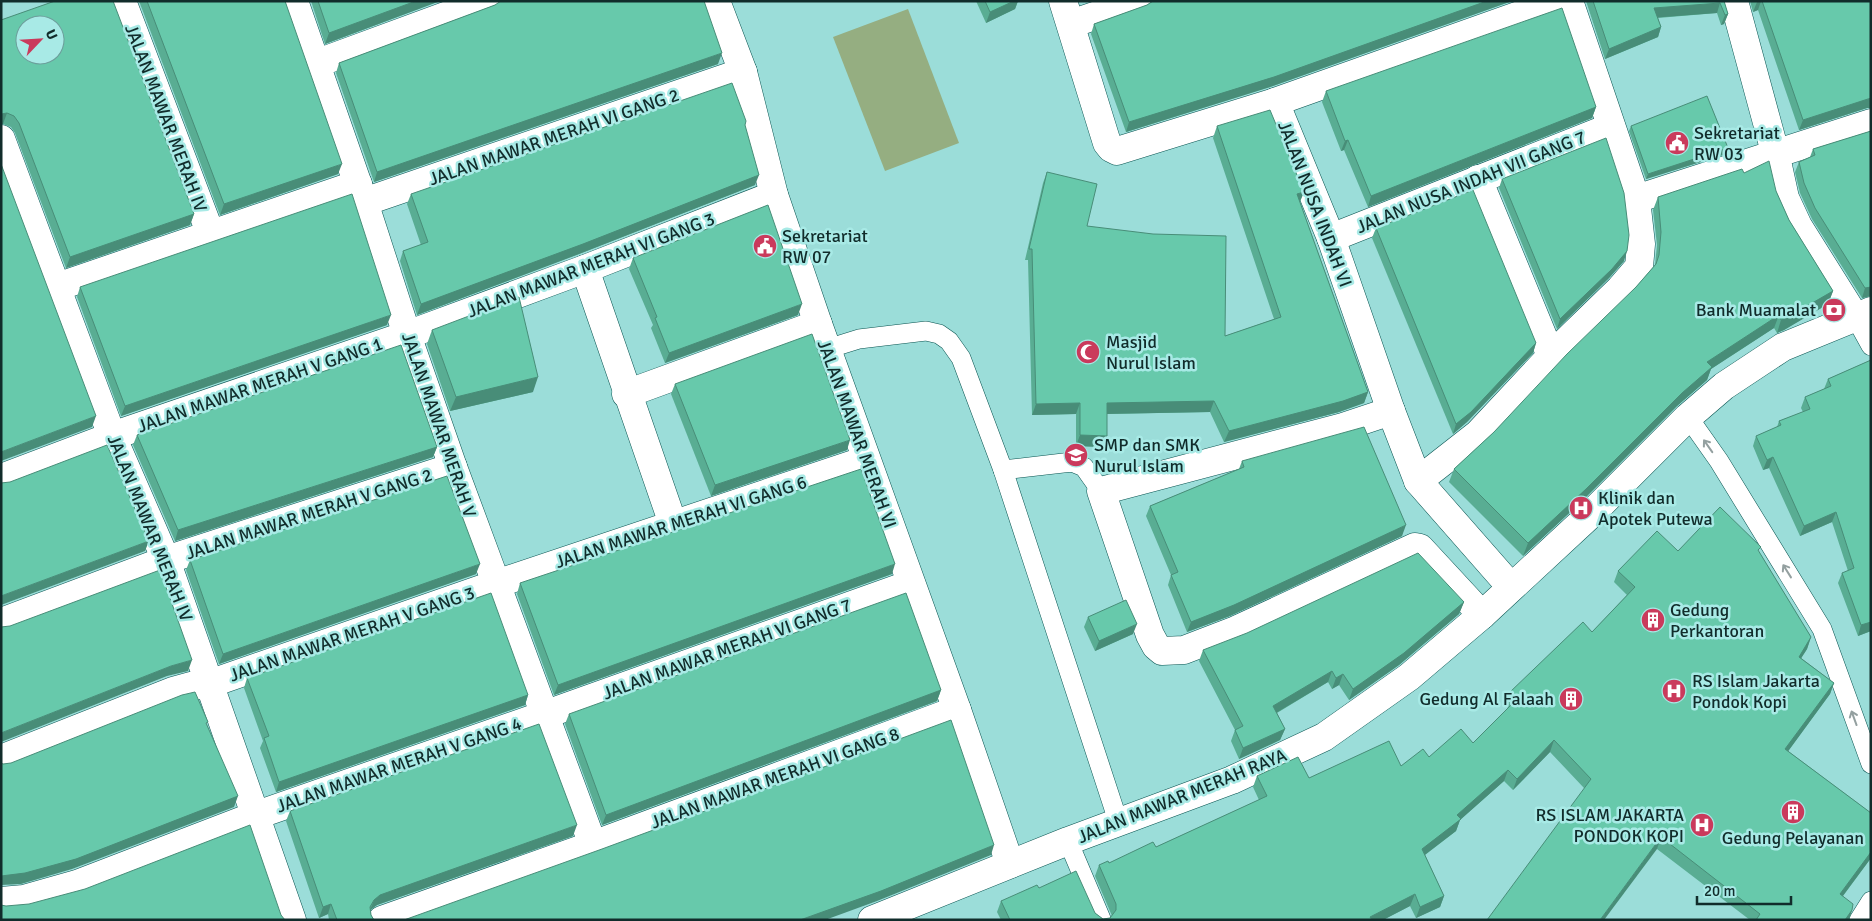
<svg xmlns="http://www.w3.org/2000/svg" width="1872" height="921" font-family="Signika,sans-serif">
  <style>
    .garden { fill: #95ae81 }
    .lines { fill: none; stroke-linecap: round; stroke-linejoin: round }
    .service-casing { stroke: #095451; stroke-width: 20 }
    .minor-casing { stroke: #095451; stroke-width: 29 }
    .tertiary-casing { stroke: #095451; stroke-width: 29 }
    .service { stroke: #fff; stroke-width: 19 }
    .minor { stroke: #fff; stroke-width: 28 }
    .tertiary { stroke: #fff; stroke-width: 28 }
    .wall { fill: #59ad93 }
    .shaded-wall { fill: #488d78 }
    .building { fill: #67c9ab; stroke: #488d78; fill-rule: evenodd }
    .oneway { stroke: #94a0a0 }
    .labels { text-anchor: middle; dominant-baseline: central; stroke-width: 5; stroke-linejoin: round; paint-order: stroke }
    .street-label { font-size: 18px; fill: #112c2b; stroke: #a8eae6 }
    .poi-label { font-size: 18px; fill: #112c2b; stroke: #a8eae6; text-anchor: start }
  </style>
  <rect width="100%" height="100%" fill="#9bddd9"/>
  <polygon class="garden" points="908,9 959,143 885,171 833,37"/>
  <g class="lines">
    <g class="service-casing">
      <g id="service">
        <polyline points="1855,317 1871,346"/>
        <polyline points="827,349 859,339 926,331 939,334 949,341 961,358 1003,470 1118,821"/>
        <polyline points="1688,417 1719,461 1822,629 1871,764"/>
        <polyline points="1003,470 1072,462 1084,467 1101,491"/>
        <polyline points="1068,841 1101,919"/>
        <polyline points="1859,920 1871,901"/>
      </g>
    </g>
    <g class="minor-casing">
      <g id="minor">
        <polyline points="122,1 211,235"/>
        <polyline points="294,1 364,202 407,335 453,467 593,845"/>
        <polyline points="716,1 743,72 774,195 818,324 957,710 1010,864"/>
        <polyline points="1063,1 1107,143 1111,148 1117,151 1275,102 1331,238 1391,411 1418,481 1511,587"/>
        <polyline points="1734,1 1775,152 1785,198 1798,226 1855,317"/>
        <polyline points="1071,24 1138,1"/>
        <polyline points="315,64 486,1"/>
        <polyline points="1275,102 1559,1"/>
        <polyline points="1,139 112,436 166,560 292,920"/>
        <polyline points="1478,179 1551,356"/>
        <polyline points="1636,199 1871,123"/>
        <polyline points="364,202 743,72"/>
        <polyline points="1331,238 1611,127"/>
        <polyline points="585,269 673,524"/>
        <polyline points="57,287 358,184"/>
        <polyline points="626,394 818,324"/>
        <polyline points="1391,411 1343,427 1101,491 1150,635 1156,646 1162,651 1184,650 1236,630 1415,547 1420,548 1482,615"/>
        <polyline points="1,478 112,436 407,335 585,269 774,195"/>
        <polyline points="1418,481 1478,434 1551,356 1620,289 1639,267 1641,244 1636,199 1569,1"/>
        <polyline points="1,622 166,560 453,467"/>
        <polyline points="1,759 173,691 191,686 209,684 496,584 866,460"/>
        <polyline points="1,901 24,899 77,884 254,816 544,715 911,584"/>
        <polyline points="382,920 593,845 957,710"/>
      </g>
    </g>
    <g class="tertiary-casing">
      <polyline id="tertiary" points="872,920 1068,841 1232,780 1324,737 1409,677 1482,615 1592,513 1688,417 1724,386 1783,347 1871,311"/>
    </g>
    <use href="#service" class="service"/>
    <use href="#minor" class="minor"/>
    <use href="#tertiary" class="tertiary"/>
  </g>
  <g class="wall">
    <polygon points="55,1 194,214 190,225 66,268 15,133 11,127 3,124 1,124"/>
    <polygon points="139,1 285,1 338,174 220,215"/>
    <polygon points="311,1 440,1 325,44"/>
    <polygon points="976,1 1018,1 1015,9 986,23"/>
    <polygon points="1153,1 1512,1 1270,87 1126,132 1091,34 1094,24 1147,5"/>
    <polygon points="1586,1 1724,1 1728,14 1724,24 1721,25 1717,13 1658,18 1661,27 1658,37 1605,59"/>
    <polygon points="1750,1 1871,1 1867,108 1799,130 1758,10 1753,12"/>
    <polygon points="495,5 718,64 374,182 336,73 339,63"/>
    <polygon points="1326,91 1596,107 1592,118 1368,207 1344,150 1341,151 1322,102"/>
    <polygon points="745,125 755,185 579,254 417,315 400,261 403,251 421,245 407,204 411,194"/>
    <polygon points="1217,126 1304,192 1300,202 1368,392 1364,403 1339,412 1224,442 1210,412 1107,414 1103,447 1076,446 1076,414 1032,415 1028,260 1025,260 1043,183 1047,172 1087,226 1225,336 1274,319 1213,138"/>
    <polygon points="1631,126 1726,154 1646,179 1629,131"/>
    <polygon points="1871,131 1871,296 1862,298 1812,219 1800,193 1795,172 1799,162 1810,157 1813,149"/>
    <polygon points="1744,173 1776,191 1789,220 1833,291 1828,304 1784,330 1777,333 1774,328 1711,369 1707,380 1677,406 1581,502 1523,556 1449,482 1454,469 1494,432 1636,287 1655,265 1657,245 1653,210 1658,197"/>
    <polygon points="1502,179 1624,261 1609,278 1557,329 1499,188"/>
    <polygon points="1376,228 1536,343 1533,353 1467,422 1453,434 1372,238"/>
    <polygon points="633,258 798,315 665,363 651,328 653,325 629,269"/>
    <polygon points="80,287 387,325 121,416 77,297"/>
    <polygon points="432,330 533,392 450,411 427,344"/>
    <polygon points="1871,360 1871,631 1858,636 1838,583 1842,573 1848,571 1832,522 1800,536 1769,468 1763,470 1753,446 1756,436 1777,427 1779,421 1803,412 1801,408 1805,397 1824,389 1828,379"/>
    <polygon points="675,384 847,450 711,496 671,394"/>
    <polygon points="137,435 437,447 433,457 175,541 133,445"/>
    <polygon points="1242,461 1402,536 1230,616 1187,632 1168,585 1171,575 1146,516 1150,506 1239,469"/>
    <polygon points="1678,551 1759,552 1811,637 1807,649 1801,658 1834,683 1830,694 1788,751 1871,813 1871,858 1843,896 1852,910 1849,920 1750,920 1657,849 1584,788 1550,752 1513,790 1504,781 1460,820 1456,831 1425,855 1444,896 1440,907 1416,918 1410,906 1383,920 1001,920 997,912 1001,901 1039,888 1095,913 1103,919 1110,918 1112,916 1095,876 1099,865 1109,863 1156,847 1259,800 1253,787 1257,776 1309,778 1401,766 1473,743 1508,708 1505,704 1509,693 1592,632 1627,595 1614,582 1618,571"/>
    <polygon points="190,560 476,574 219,664 186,570"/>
    <polygon points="892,574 554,695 517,594 520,583"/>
    <polygon points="1464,602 1459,614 1399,665 1349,700 1339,685 1332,689 1328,682 1277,713 1285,729 1280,740 1239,759 1231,741 1235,730 1199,661 1203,650"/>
    <polygon points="1088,617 1133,634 1095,651 1084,627"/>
    <polygon points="247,678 528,695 525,705 276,792 260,748 263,741 244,688"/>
    <polygon points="941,690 937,701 602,825 565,724 569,714"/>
    <polygon points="290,811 573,836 377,905 371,910 371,915 374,920 329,920 328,914 319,918 286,821"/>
  </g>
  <g class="shaded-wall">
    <polygon points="416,1 440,1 325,44 329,33"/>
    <polygon points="1014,1 1018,1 1015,9 986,23 990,12"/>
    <polygon points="1487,1 1512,1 1270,87 1126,132 1129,122"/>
    <polygon points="1758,1 1761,1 1758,10 1753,12 1757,2"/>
    <polygon points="1720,3 1717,13 1650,18 1654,8"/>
    <polygon points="1728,14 1724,24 1721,25 1725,15"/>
    <polygon points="1661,27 1658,37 1605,59 1609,49"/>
    <polygon points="722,53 718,64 374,182 377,172"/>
    <polygon points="1871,98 1871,108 1867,108 1799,130 1803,120"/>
    <polygon points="1596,107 1592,118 1368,207 1371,196"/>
    <polygon points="7,113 3,124 1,124 1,114"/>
    <polygon points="1348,140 1344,150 1341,151 1345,141"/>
    <polygon points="1728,148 1726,154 1646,179 1648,174"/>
    <polygon points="342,164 338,174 220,215 224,204"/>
    <polygon points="759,175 755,185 579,254 417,315 421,304"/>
    <polygon points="1304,192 1299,203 1297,194"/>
    <polygon points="194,214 190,225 66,268 70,257"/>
    <polygon points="1627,251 1624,261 1609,278 1557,329 1560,319"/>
    <polygon points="1871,287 1871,296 1862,298 1865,288"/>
    <polygon points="1833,291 1828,304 1784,330 1777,333 1781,320"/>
    <polygon points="802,304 798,315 665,363 669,353"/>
    <polygon points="391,315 387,325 121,416 125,406"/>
    <polygon points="1779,315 1774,328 1711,369 1707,380 1677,406 1581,502 1523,556 1528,543 1707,362"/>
    <polygon points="1536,343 1533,353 1467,422 1453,434 1456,424"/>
    <polygon points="538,377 533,392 450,411 456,397"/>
    <polygon points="1368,392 1364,403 1339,412 1224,442 1229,431"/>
    <polygon points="1214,401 1210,412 1103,414 1107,403"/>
    <polygon points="1080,403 1076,414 1032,415 1036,404"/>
    <polygon points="96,416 92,427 1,461 1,452"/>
    <polygon points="1080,435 1107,436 1103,447 1076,446"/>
    <polygon points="850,440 847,450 711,496 715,485"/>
    <polygon points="437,447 433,457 175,541 178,530"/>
    <polygon points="1773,457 1769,468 1763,470 1767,460"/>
    <polygon points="1836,512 1832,522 1800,536 1804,526"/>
    <polygon points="1406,525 1402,536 1230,616 1187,632 1191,622"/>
    <polygon points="149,541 145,551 1,605 1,596"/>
    <polygon points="480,564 476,574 219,664 223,654"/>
    <polygon points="895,564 892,574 554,695 558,685"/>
    <polygon points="1464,602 1459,614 1399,665 1349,700 1353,689"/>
    <polygon points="1871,622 1871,631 1858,636 1861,625"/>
    <polygon points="1137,624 1133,634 1095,651 1099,641"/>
    <polygon points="1811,637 1807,649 1795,668 1799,657"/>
    <polygon points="192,660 188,671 167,676 1,742 1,733 171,666"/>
    <polygon points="1332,671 1328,682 1269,717 1273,706"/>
    <polygon points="1343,674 1339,685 1332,689 1336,678"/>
    <polygon points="1834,683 1830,694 1781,761 1785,749"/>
    <polygon points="941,690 937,701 602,825 606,815"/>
    <polygon points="528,695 525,705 276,792 279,782"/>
    <polygon points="1285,729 1280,740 1239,759 1243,748"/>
    <polygon points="1554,740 1550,752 1513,790 1517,779"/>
    <polygon points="1508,770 1504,781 1460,820 1456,831 1418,860 1422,849 1457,815"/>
    <polygon points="238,796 234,807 72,869 21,884 1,885 1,876"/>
    <polygon points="577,825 573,836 377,905 370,910 367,918 374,900 380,895"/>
    <polygon points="1661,837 1657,849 1604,920 1600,920"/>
    <polygon points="994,845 991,855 877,901 825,920 800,920"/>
    <polygon points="1871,852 1871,858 1836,905 1840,894"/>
    <polygon points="1415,894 1410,906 1383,920 1370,920 1370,917"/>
    <polygon points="1444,896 1440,907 1416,918 1420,907"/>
    <polygon points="331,904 328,914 319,918 323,907"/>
    <polygon points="1852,910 1849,920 1845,920"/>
  </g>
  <g class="building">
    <path d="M55,1H113L194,214L70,257L19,123L14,116L7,113L1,114V20ZM25,25H55V55H25Z"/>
    <polygon points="147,1 285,1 342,164 224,204"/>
    <polygon points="318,1 416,1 329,33"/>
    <polygon points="501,1 704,1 722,53 377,172 339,63 495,5"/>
    <polygon points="985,1 1014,1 990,12"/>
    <polygon points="1153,1 1487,1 1274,77 1129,122 1094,24 1147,5"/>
    <polygon points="1593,1 1724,1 1728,14 1725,15 1720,3 1654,8 1661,27 1609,49"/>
    <polygon points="1762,1 1871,1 1871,98 1803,120"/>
    <polygon points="1562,8 1596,107 1371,196 1348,140 1345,141 1326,91"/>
    <polygon points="732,83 746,121 745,125 759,175 583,244 421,304 403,251 428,242 411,194"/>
    <polygon points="1707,96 1728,148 1648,174 1631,126"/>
    <polygon points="1270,110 1304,192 1297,194 1368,392 1343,401 1229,431 1214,401 1107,403 1107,436 1080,435 1080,403 1036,404 1032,249 1029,249 1047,172 1097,184 1087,226 1153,234 1226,236 1225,336 1281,317 1217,126"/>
    <polygon points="1871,131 1871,287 1865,288 1815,208 1804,183 1799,162 1815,155 1813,149"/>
    <polygon points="1606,138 1624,193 1629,235 1627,251 1612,269 1560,319 1502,179"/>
    <polygon points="1769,161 1776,191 1789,220 1833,291 1788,317 1781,320 1779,315 1707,362 1712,367 1682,393 1586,489 1528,543 1454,469 1494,432 1567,354 1636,287 1656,264 1659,255 1661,232 1658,197 1742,169 1744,173"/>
    <polygon points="1,164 96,416 1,452"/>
    <polygon points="1473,190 1536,343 1471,412 1456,424 1376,228"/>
    <polygon points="352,194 391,315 125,406 80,287"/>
    <polygon points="768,205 802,304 669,353 655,318 657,317 633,258"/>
    <polygon points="519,297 538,377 456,397 432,330"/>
    <polygon points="812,334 850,440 715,485 675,384"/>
    <polygon points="401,345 437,447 178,530 137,435"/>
    <polygon points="1871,360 1871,622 1861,625 1842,573 1854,568 1836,512 1804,526 1773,457 1767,460 1756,436 1781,425 1779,421 1810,409 1805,397 1831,386 1828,379"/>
    <polygon points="1364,427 1406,525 1234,605 1191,622 1171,575 1178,572 1150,506 1244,467 1242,461"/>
    <polygon points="107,445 149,541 1,596 1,483 10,482"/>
    <polygon points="861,469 895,564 558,685 520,583"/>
    <polygon points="447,476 480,564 223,654 190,560"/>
    <polygon points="1720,507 1761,547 1758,550 1811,637 1799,657 1834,683 1785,749 1871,813 1871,852 1840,894 1853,904 1852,910 1845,920 1756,920 1760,914 1661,837 1600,920 1487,920 1591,779 1554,740 1517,779 1508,770 1457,815 1461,819 1422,849 1444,896 1420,907 1415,894 1370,917 1372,920 1010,920 1001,901 1037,885 1039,888 1076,871 1095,913 1103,919 1110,918 1116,910 1116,904 1099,865 1108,861 1109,863 1153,842 1156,847 1267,796 1257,776 1298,757 1309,778 1389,741 1401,766 1423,749 1429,757 1461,729 1473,743 1516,700 1509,693 1583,622 1592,632 1635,587 1618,571 1657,531 1678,551"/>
    <polygon points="1418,553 1464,602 1404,653 1353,689 1343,674 1336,678 1332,671 1273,706 1285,729 1243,748 1235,730 1243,726 1203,650 1247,633"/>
    <polygon points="160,570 192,660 171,666 1,733 1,627 10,626"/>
    <polygon points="491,593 528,695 279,782 264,738 269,736 247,678"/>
    <polygon points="906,593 941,690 606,815 569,714"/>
    <polygon points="1126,600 1137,624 1099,641 1088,617"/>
    <polygon points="195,692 208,722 206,723 238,796 76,859 25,873 1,876 1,763 3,764 11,763 182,695"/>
    <polygon points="951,720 994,845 881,891 800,920 404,920 602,849"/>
    <polygon points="539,724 577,825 380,895 374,900 370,907 371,915 374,920 337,920 331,904 323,907 290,811"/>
    <polygon points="250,825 281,915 285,920 1,920 1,905 6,906 29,904 85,889"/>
  </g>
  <defs><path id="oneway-shaft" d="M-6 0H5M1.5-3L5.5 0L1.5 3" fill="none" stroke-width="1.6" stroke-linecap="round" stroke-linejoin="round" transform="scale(1.25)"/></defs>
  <g class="oneway">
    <use href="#oneway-shaft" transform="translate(1708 446) rotate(-125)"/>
    <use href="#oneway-shaft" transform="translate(1787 571) rotate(-122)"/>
    <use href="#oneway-shaft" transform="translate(1854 718) rotate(-110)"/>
  </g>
  <defs>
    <g id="civic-disc" transform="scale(1.25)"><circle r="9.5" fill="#ca3a5c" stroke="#a8eae6"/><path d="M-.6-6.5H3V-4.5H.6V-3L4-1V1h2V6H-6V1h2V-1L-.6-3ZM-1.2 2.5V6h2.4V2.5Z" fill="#fff"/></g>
    <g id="bank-disc" transform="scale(1.25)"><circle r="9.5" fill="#ca3a5c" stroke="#a8eae6"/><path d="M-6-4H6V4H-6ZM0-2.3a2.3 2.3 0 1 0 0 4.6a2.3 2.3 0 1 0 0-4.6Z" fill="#fff"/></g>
    <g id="mosque-disc" transform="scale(1.25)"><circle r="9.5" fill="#ca3a5c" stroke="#a8eae6"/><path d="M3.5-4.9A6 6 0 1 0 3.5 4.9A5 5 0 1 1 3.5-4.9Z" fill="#fff"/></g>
    <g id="school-disc" transform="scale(1.25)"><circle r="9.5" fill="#ca3a5c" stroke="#a8eae6"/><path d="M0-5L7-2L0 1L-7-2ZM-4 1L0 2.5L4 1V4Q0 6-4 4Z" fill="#fff"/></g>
    <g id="hospital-disc" transform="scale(1.25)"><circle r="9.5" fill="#ca3a5c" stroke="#a8eae6"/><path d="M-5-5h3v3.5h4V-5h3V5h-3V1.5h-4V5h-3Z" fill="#fff"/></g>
    <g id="building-disc" transform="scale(1.25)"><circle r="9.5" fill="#ca3a5c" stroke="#a8eae6"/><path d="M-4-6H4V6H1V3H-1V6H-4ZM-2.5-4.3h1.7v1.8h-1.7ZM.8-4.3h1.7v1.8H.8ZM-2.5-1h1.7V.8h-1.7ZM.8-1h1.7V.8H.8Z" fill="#fff"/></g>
  </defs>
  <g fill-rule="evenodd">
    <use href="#civic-disc" x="1677" y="143"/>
    <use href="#civic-disc" x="765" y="246"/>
    <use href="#bank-disc" x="1834" y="310"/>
    <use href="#mosque-disc" x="1088" y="352"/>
    <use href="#school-disc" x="1076" y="455"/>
    <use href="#hospital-disc" x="1581" y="508"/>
    <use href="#building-disc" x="1653" y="620"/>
    <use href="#hospital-disc" x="1674" y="691"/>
    <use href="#building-disc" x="1571" y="699"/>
    <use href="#building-disc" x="1793" y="812"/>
    <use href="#hospital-disc" x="1702" y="825"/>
  </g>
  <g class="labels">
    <g class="street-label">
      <text transform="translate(166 118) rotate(69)">JALAN MAWAR MERAH IV</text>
      <text transform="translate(554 137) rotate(-19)">JALAN MAWAR MERAH VI GANG 2</text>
      <text transform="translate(1471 182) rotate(-22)">JALAN NUSA INDAH VII GANG 7</text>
      <text transform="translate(1315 204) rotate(69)">JALAN NUSA INDAH VI</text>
      <text transform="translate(591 265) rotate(-21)">JALAN MAWAR MERAH VI GANG 3</text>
      <text transform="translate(260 385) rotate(-19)">JALAN MAWAR MERAH V GANG 1</text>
      <text transform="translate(439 425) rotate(71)">JALAN MAWAR MERAH V</text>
      <text transform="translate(857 434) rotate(70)">JALAN MAWAR MERAH VI</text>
      <text transform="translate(309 514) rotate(-18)">JALAN MAWAR MERAH V GANG 2</text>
      <text transform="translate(681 522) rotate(-18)">JALAN MAWAR MERAH VI GANG 6</text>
      <text transform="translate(150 528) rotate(68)">JALAN MAWAR MERAH IV</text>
      <text transform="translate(352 634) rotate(-19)">JALAN MAWAR MERAH V GANG 3</text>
      <text transform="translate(727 649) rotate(-20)">JALAN MAWAR MERAH VI GANG 7</text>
      <text transform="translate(399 765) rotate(-19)">JALAN MAWAR MERAH V GANG 4</text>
      <text transform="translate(775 778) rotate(-20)">JALAN MAWAR MERAH VI GANG 8</text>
      <text transform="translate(1182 796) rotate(-22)">JALAN MAWAR MERAH RAYA</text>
    </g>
    <g class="poi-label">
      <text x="1694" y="133">Sekretariat<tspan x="1694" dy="21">RW 03</tspan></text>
      <text x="782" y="236">Sekretariat<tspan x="782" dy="21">RW 07</tspan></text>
      <text x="1816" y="310" text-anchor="end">Bank Muamalat</text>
      <text x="1106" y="342">Masjid<tspan x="1106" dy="21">Nurul Islam</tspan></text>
      <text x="1094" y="445">SMP dan SMK<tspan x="1094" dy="21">Nurul Islam</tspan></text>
      <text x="1598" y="498">Klinik dan<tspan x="1598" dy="21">Apotek Putewa</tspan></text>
      <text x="1670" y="610">Gedung<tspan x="1670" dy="21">Perkantoran</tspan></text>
      <text x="1692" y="681">RS Islam Jakarta<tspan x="1692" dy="21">Pondok Kopi</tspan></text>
      <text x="1554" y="699" text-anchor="end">Gedung Al Falaah</text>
      <text x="1684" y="815" text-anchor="end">RS ISLAM JAKARTA<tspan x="1684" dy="21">PONDOK KOPI</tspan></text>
      <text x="1793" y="838" text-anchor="middle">Gedung Pelayanan</text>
    </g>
  </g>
  <rect width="1872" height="921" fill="none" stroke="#112c2b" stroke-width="5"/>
  <g transform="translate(40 40) rotate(65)"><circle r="24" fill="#a8eae6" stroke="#6c9e9b"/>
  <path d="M0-4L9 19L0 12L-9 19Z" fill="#ca3a5c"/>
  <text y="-8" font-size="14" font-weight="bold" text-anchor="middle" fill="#112c2b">U</text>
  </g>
  <path d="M1697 896v8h94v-8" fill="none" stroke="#112c2b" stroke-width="2.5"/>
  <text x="1704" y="896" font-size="15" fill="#112c2b" stroke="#a8eae6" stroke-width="4" paint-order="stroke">20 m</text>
</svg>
